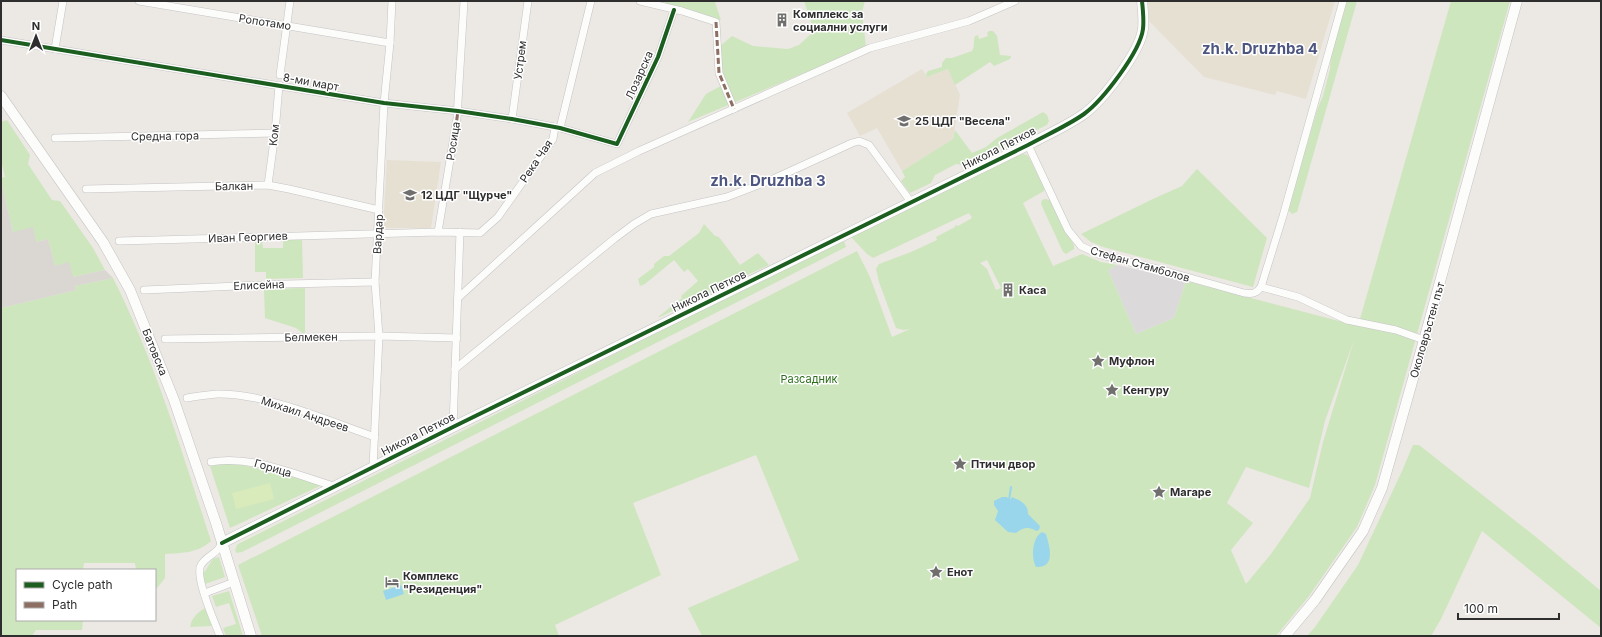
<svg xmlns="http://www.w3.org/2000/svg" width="1602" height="637" font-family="Inter,sans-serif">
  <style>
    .industrial { fill: #dcd9db }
    .education { fill: #e6e0d3 }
    .green { fill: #cee6be; fill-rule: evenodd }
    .pitch { fill: #d9eabb }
    .plaza { fill: #dad6d2 }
    .water { fill: #99d6ec }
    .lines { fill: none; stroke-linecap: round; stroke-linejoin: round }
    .stream { stroke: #99d6ec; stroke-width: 2 }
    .street-casing { stroke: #c5c4c5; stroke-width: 8 }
    .secondary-casing { stroke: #c5c4c5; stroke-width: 11 }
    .street { stroke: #fcfcfb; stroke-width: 7 }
    .secondary { stroke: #fcfcfb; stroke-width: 10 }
    .quiet { stroke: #8d6e63; stroke-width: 3; stroke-dasharray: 6 3; stroke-linecap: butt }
    .cycleway-casing { stroke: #fff; stroke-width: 6 }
    .cycleway { stroke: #1b5e20; stroke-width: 4 }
    .labels { text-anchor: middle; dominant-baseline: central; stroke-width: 3; stroke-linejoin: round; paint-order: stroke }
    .poi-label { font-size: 11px; font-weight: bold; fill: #2e2e2e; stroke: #fff; text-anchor: start }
    .street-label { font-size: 11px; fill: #2e2e2e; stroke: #fff }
    .park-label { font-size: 11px; fill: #2c6e1b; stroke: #fff }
    .district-label { font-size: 15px; font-weight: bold; fill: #4d5680; stroke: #fff }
  </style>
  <rect width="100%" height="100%" fill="#ece8e4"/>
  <polygon class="industrial" points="1117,265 1186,281 1174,318 1136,334 1108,270"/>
  <g class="education">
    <polygon points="1148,1 1335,1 1306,99 1277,91 1275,95 1204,77 1149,21"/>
    <polygon points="922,69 927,77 948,69 960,95 953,139 902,171 877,128 860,136 847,113"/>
    <polygon points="387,160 441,162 431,228 383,228"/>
  </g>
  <g class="green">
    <polygon points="665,1 717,1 715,2 721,20 665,4"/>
    <polygon points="804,1 865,1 862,12 866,47 688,122 706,94 726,83 721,69 719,47 732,36 753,46 788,49 799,45 814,31"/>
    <polygon points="1347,1 1357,1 1297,212 1292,214 1288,210 1317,110 1323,96 1330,69 1331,55"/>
    <path d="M1451,1H1510L1375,485L1357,527L1309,596L1276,636H702L688,608L799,560L756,455L633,503L661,575L555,625L559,636H262L238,565L857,251L870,277L892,337L910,329L903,330L896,328L879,282L876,269L879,264L911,252L937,240L936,237L955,227V225L958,226L972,218L969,213L873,258L867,254L851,237L1020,153L1027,155L1030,159L1044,188V191L1023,203L1053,266L1082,254L1101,262L1117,265L1108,270L1136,334L1174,318L1186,281L1358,326ZM987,260L1001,288L996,290L987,269L980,263ZM1354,340L1323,442L1310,498L1271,554L1246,584L1231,550L1253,523L1227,503L1246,467L1309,488L1325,421Z"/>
    <path d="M989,31H993L997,36L1000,55L1011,56L1010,59L994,66L990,62L955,85L948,69L927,77L926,74L928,71L942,67V63L946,58H952L972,51C975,46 973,41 975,36L978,35L979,39L988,36L987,33Z"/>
    <polygon points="1043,112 1047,115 1049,121 1047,125 963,165 956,164 935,175 931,183 910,193 901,181 905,177 902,171 953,139 955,130 972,153 986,147 997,138"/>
    <polygon points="7,120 30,155 28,164 52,200 60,201 93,248 105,270 73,277 55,266 48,239 36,242 13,232 1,181 1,178 5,177 1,160 1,122"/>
    <polygon points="1197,169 1267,238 1253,287 1103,247 1091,242 1081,234 1155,198 1182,186"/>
    <polygon points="1045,199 1050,200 1062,225 1074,245 1074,249 1066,254 1063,252 1041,204 1042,200"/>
    <polygon points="704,224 715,236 719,237 740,265 758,253 769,265 732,282 660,317 658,317 682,298 681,296 698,281 688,269 684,272 674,260 645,284 640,286 638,279 654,267 654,264 664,256 669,256 699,233"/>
    <polygon points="283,239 302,239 303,278 266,279 266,272 255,272 255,240 262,240 263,248 283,248"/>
    <polygon points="841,240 844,241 846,247 242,552 237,553 235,551 237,545 240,543"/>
    <path d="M113,278C155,361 182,452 211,541C198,553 182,553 165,554V578L157,588H155V570H136L135,563H84L83,570H17V620H83L82,630H36L32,636H1V308L76,290L75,286Z"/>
    <polygon points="305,288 305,335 296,328 265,318 264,289"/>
    <polygon points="1413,445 1419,445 1536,537 1601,591 1601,628 1482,531 1441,619 1431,636 1307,636 1315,627 1358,565 1402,471"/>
    <polygon points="232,463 275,472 322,485 230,528 210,466"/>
    <polygon points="219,557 225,577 205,584 203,574 213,559"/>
    <polygon points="229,591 243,636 226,636 223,628 236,624 229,603 216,607 212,596"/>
    <path d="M205,608L212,626L190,627C192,617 197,613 205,608Z"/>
  </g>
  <polygon class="pitch" points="270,483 274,499 236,509 232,493"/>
  <polygon class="plaza" points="1,181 13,232 33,227 36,242 48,239 55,266 69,262 73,277 105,270 113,278 75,286 76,290 1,308"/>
  <g class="water">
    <path d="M1002,497H1007L1010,500L1012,497C1021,501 1028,504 1028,514L1040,526L1039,530L1036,531C1028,526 1023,528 1016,533L1008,532L995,520L998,511L994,505V501Z"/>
    <path d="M1042,532L1046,534C1049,545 1057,568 1036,567C1031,557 1032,538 1042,532Z"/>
    <polygon points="401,585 404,594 386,600 383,591"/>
  </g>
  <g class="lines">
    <polyline class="stream" points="1009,500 1011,487"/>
    <g class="street-casing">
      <g id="street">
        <polyline points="139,1 390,43"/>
        <polyline points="640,1 682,11 716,22 719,73 734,109"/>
        <polyline points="1,40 384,103 458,111 512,119 560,128 617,144 658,57 674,10"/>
        <polyline points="55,49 63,1"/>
        <polyline points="280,75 290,1"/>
        <polyline points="512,119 528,1"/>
        <polyline points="560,128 591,1"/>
        <polyline points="55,138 275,133"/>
        <path d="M1028,145L1068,230L1081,246L1098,254L1169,272L1244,293C1252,294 1256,294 1261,287L1283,216L1343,1"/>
        <polyline points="268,185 275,133 279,85"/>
        <polyline points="86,189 268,185 289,189 379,210"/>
        <polyline points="438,232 457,118 464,1"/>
        <polyline points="119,241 438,232 480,233 498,217 553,139 555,127"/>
        <polyline points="1261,287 1298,297 1347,320 1396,330 1424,340"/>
        <polyline points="144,290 287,284 375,282"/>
        <polyline points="458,298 595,173 639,151 870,48 969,21 1015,1"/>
        <polyline points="165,339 379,336 457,338"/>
        <polyline points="455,369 614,239 634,224 651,214 727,197 771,180 852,143 859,141 869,145 911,202"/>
        <path d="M187,398C197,396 207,395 217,394C265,393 329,421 375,437"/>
        <polyline points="453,427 460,232"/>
        <path d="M211,462C252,455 294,474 333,486"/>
        <polyline points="373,467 379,336 375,282 384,103 390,43 392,1"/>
        <polyline points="205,593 234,582"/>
        <path d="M220,636C215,623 194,576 201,565C207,555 218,554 222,543"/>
      </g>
    </g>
    <g class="secondary-casing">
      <g id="secondary">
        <polyline points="1,96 103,242 130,290 174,400 216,523 251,636"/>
        <path d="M222,543L453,427L1028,145C1046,135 1067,126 1084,114C1103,100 1140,52 1143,29C1144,20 1143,10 1142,1"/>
        <polyline points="1285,636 1315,600 1363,531 1382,488 1424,340 1517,1"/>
      </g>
    </g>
    <use href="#street" class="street"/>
    <use href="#secondary" class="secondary"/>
    <g class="quiet">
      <polyline points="716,22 719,73 734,109"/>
      <polyline points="453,147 458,111"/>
    </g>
    <g class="cycleway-casing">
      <g id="cycleway">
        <polyline points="1,40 384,103 458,111 512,119 560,128 617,144 658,57 674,10"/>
        <path d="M222,543L453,427L1028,145C1046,135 1067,126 1084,114C1103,100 1140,52 1143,29C1144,20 1143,10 1142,1"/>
      </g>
    </g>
    <use href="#cycleway" class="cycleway"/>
  </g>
  <defs>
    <g id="building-bare" transform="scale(1.08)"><path d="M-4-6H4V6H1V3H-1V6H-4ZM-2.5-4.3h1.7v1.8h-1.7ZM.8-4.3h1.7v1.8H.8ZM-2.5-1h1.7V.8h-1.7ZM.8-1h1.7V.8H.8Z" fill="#706f6e" stroke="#fff" stroke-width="2.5" paint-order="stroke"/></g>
    <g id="school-bare" transform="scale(1.08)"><path d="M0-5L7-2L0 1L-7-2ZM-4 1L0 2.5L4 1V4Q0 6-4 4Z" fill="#706f6e" stroke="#fff" stroke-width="2.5" paint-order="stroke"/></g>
    <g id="sight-bare" transform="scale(1.08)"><path d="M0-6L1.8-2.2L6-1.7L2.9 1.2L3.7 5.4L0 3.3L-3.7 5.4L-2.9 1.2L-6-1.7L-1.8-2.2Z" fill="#706f6e" stroke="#fff" stroke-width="2.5" paint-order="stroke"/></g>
    <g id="hotel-bare" transform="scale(1.08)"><path d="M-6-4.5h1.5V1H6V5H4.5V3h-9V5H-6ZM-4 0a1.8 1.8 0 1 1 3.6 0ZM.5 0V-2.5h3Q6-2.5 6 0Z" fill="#706f6e" stroke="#fff" stroke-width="2.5" paint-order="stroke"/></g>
  </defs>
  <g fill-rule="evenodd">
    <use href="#building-bare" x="782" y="20"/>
    <use href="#school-bare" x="904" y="121"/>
    <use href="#school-bare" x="410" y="195"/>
    <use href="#building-bare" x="1008" y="290"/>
    <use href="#sight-bare" x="1098" y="361"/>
    <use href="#sight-bare" x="1112" y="390"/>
    <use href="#sight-bare" x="960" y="464"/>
    <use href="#sight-bare" x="1159" y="492"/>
    <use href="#sight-bare" x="936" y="572"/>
    <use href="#hotel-bare" x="392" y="582"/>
  </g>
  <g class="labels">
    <g class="poi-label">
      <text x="793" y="14">Комплекс за<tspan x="793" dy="13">социални услуги</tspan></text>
      <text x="915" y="121">25 ЦДГ "Весела"</text>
      <text x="421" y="195">12 ЦДГ "Щурче"</text>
      <text x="1019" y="290">Каса</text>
      <text x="1109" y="361">Муфлон</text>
      <text x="1123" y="390">Кенгуру</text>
      <text x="971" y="464">Птичи двор</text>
      <text x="1170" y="492">Магаре</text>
      <text x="947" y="572">Енот</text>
      <text x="403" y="576">Комплекс<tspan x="403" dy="13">"Резиденция"</tspan></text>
    </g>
    <g class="street-label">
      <text transform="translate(265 22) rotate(9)">Ропотамо</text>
      <text transform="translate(520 60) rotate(-83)">Устрем</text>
      <text transform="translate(639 75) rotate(-66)">Лозарска</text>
      <text transform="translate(311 82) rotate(10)">8-ми март</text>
      <text transform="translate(274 135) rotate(-84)">Ком</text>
      <text transform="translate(165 136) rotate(-1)">Средна гора</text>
      <text transform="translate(453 141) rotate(-81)">Росица</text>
      <text transform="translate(999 148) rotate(-27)">Никола Петков</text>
      <text transform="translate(536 161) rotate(-56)">Река Чая</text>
      <text transform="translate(234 186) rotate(-1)">Балкан</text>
      <text transform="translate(378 234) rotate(-87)">Вардар</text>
      <text transform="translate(248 237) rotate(-2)">Иван Георгиев</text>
      <text transform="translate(1140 264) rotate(16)">Стефан Стамболов</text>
      <text transform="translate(259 285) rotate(-2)">Елисейна</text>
      <text transform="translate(709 291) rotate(-26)">Никола Петков</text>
      <text transform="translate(1427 330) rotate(-74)">Околовръстен път</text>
      <text transform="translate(311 337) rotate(-1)">Белмекен</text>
      <text transform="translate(155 352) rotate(68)">Батовска</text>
      <text transform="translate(305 414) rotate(18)">Михаил Андреев</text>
      <text transform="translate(418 434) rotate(-27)">Никола Петков</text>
      <text transform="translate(273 468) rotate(16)">Горица</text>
    </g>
    <g class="park-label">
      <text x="809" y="379">Разсадник</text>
    </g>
    <g class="district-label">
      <text x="1260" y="48">zh.k. Druzhba 4</text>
      <text x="768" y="180">zh.k. Druzhba 3</text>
    </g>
  </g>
  <rect width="1602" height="637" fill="none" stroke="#2e2e2e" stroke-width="4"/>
  <rect x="16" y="569" width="140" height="52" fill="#ffffff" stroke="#ababab"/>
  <rect x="24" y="582" width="20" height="6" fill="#1b5e20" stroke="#ababab"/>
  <text x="52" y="589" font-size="12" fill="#2e2e2e">Cycle path</text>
  <rect x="24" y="602" width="20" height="6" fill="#8d6e63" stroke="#ababab"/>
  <text x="52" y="609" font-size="12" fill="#2e2e2e">Path</text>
  <g transform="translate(36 36)" stroke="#ffffff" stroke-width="3" paint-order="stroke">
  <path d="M0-3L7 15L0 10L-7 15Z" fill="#2e2e2e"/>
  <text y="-6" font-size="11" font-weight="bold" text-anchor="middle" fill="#2e2e2e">N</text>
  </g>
  <path d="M1458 613v6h101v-6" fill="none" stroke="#2e2e2e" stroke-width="2"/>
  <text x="1464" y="613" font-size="12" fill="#2e2e2e" stroke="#ffffff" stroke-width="3" paint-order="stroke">100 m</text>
</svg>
